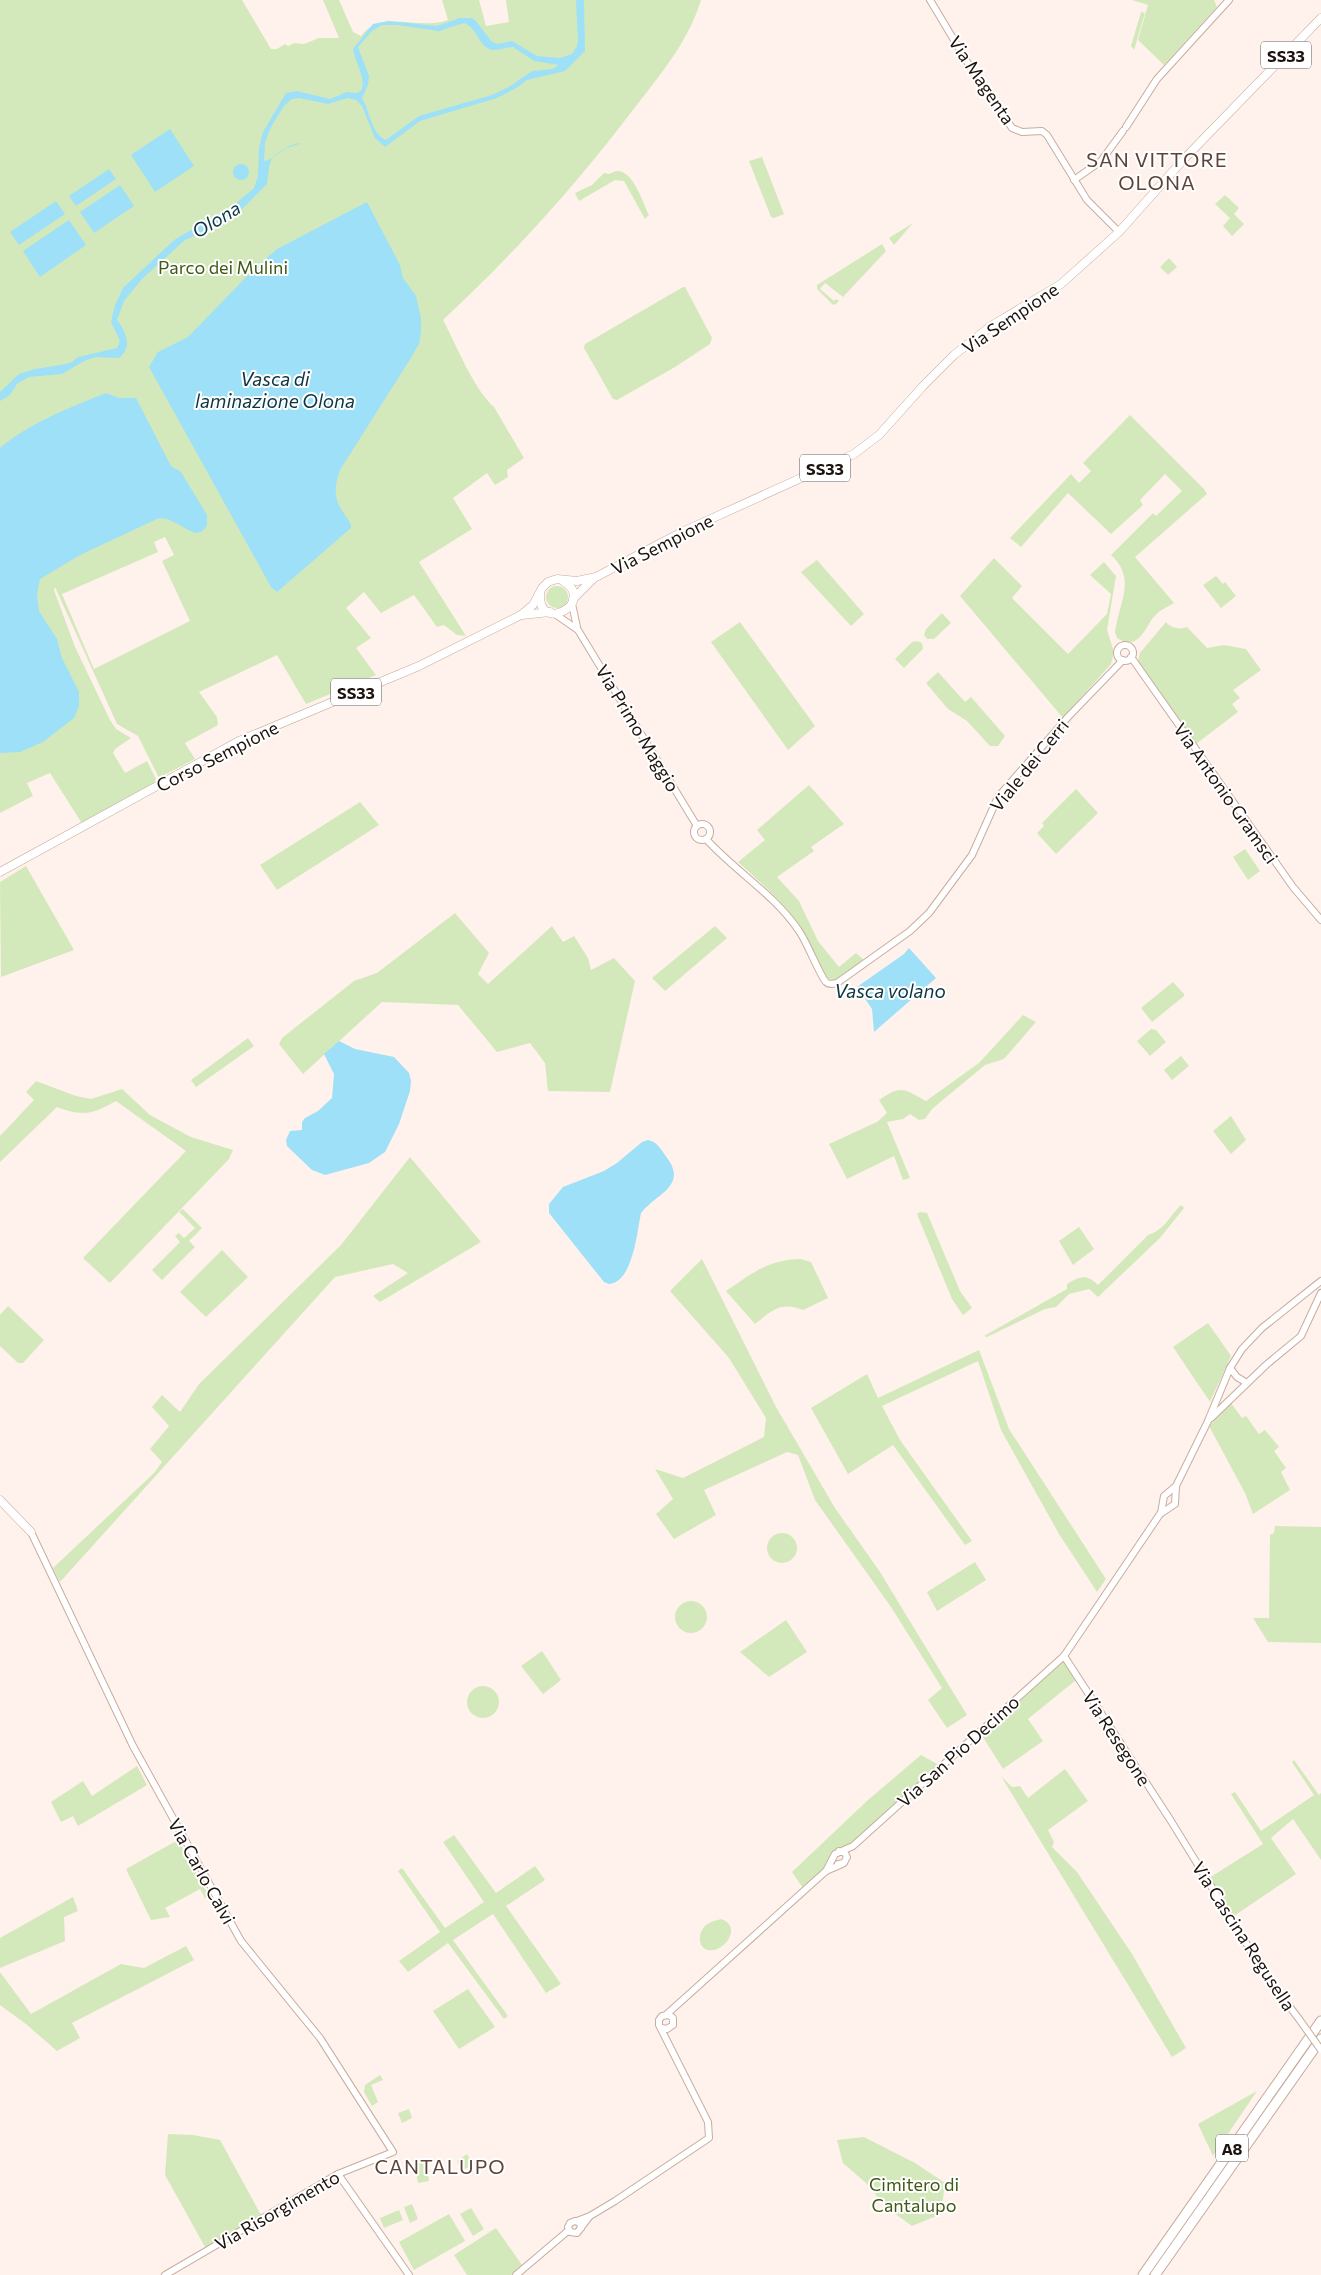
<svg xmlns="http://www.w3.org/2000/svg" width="1321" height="2275" font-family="Commissioner,sans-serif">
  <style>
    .green { fill: #d4e9bb; fill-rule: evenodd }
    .water { fill: #9de0f8; fill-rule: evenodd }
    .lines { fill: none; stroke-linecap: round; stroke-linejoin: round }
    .minor-casing { stroke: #c9ac9d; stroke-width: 8 }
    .major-casing { stroke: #c9ac9d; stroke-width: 9 }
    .highway-casing { stroke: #c9ac9d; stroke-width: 11 }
    .minor { stroke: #fff; stroke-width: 6 }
    .major { stroke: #fff; stroke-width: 8 }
    .highway { stroke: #fff; stroke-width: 9 }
    .minor-bridge-casing { stroke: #c9ac9d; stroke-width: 8; stroke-linecap: butt }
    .minor-bridge { stroke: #fff; stroke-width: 6 }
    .labels { text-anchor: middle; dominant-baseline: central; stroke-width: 4; stroke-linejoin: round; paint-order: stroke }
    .shield { fill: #fff; stroke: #615956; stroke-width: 1 }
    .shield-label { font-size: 16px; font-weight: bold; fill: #1d120d }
    .street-label { font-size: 18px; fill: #1d120d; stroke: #fff }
    .park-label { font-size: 18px; fill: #405915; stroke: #fff }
    .water-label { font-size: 19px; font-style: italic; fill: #0c3541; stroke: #fff }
    .quarter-label { font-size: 20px; letter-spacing: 1px; fill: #5d4438; stroke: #fff }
  </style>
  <rect width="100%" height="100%" fill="#fff2ec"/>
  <g class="green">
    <path d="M0,0H242L271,49H277L285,44L288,46L294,43L304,44L319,38H339L323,0H339L353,32L361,36C381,8 420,31 448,20L442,0H479L486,26L509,22L506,0H701C689,40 661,74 636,106C578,183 513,255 443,320C456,344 474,390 494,407L524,458L507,470L508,477L495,485L487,473L453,498L472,529L419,562L466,636L457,635L444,625L437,627L414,595L381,613L364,592L346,608L371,638L356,648L376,675L306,704L277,655L199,692L217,717L218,725L185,743L195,759L159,778L138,736L117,724L55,587L54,590L75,647L110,720L116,729L131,738L115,749L113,753L125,773L147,761L156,779L152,785L84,822H81L50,773L27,783L33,796L0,813ZM165,537L174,555L162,561L190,621L94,669L62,594L158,552L154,542Z"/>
    <polygon points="1132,0 1214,0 1217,7 1164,65 1138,40 1148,5"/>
    <polygon points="1141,12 1145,13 1134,50 1131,46"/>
    <polygon points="762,157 784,214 774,218 771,217 749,161"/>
    <path d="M616,171C634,170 642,202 649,215L645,219L624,181L615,180L579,201L575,193L592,185L604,173L609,174Z"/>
    <polygon points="1225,195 1239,208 1234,214 1244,224 1232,236 1223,226 1230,218 1215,204"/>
    <polygon points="913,223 894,245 889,238"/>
    <polygon points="882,244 886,251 843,297 825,283 820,289 834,301 836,299 839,301 836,304 833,305 817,289 817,285"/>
    <polygon points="1169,258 1177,267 1168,275 1160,267"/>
    <polygon points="683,287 685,287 712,338 710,344 675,367 617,400 613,399 584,348 585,344"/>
    <path d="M1130,415L1204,489L1207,494L1135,557L1174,603C1170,606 1164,608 1160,611C1145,621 1142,654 1117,638L1115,632C1119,602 1137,579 1111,555L1153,513L1156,516L1182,491L1165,474L1140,500L1143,505L1111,534L1068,493L1021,547L1010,538L1071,474L1079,483L1091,471L1083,463Z"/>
    <polygon points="994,558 1022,586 1012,598 1068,654 1107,614 1111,594 1090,575 1104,562 1116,576 1107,630 1114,652 1111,664 1063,718 960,596"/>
    <polygon points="817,560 864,614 851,626 801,572"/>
    <polygon points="1216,576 1223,584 1225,582 1236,596 1221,608 1203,585"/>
    <circle cx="557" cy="597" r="11"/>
    <polygon points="942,613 951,623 934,639 927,639 924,635 926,629"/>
    <polygon points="740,622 815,726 788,750 711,642"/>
    <path d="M1166,622C1171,628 1179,630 1187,627L1207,648L1224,645L1246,649L1261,670L1233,690L1240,698L1232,704L1238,712L1196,744L1138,661L1140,653Z"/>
    <polygon points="917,641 922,643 923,649 904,668 895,659 912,642"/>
    <polygon points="938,672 965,702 971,697 1005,736 998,746 990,746 967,721 948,709 926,683"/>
    <path d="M809,785L844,824L811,847L814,851L777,877L799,901L818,941L839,967L856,953L864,960L836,981L826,978C817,959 809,940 797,923C781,900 759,881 738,862L765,840L757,830Z"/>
    <polygon points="1076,789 1098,813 1056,854 1037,833 1044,826 1042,823"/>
    <polygon points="360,802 379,825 277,890 260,865"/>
    <polygon points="1245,849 1260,871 1248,880 1233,857"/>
    <polygon points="26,866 74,950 1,977 0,882"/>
    <polygon points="455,913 489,953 478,974 488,984 552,926 563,942 574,936 588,958 591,970 614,958 635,981 610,1092 548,1091 545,1063 530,1043 497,1052 458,1005 382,1002 303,1074 279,1044 282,1038 354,981 377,973"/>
    <polygon points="715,926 727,938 665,991 652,978"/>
    <polygon points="1173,982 1184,994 1184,996 1152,1022 1141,1008"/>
    <path d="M1023,1015L1036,1022L1004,1059L985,1065L932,1109L925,1119L919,1120L910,1114L903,1119L887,1122L910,1178L903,1180L894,1156L847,1179L829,1144L877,1122L887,1113L879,1100C902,1084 904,1089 926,1101L979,1063Z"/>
    <polygon points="1151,1029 1156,1030 1166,1042 1150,1056 1137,1041"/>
    <polygon points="248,1038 254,1046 196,1087 191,1080"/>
    <polygon points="1181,1056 1189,1066 1172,1080 1164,1070"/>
    <path d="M36,1081L76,1096L91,1099L122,1089L150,1115L191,1137L233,1150L229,1159L110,1283L83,1258L186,1151L116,1101C92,1114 84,1117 57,1107L0,1162V1136L34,1100L26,1092Z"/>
    <polygon points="1231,1116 1246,1140 1231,1154 1213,1131"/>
    <polygon points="410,1157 481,1242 380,1302 373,1296 408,1273 393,1264 335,1277 60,1582 53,1568 154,1473 162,1462 150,1449 169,1426 152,1407 162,1395 180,1412 199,1384 341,1245"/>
    <path d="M1181,1205L1184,1208L1160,1238L1098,1297L1089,1289L1069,1294L1056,1307L1045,1309L987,1337L984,1336L1067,1289V1284C1081,1276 1086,1274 1098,1285L1148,1235C1163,1231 1170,1216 1181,1205Z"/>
    <polygon points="183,1209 202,1228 189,1241 195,1247 162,1280 152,1270 180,1242 175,1236 179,1233 184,1238 195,1228 179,1212"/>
    <polygon points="920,1212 927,1213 960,1291 972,1308 963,1315 952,1299 917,1214"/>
    <polygon points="1079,1227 1094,1249 1073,1265 1059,1241"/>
    <polygon points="222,1250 248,1277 206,1317 180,1292"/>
    <polygon points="702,1259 776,1407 835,1508 880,1572 967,1715 947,1728 928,1700 942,1688 891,1607 815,1500 798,1455 787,1452 704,1490 716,1515 674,1539 656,1514 673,1499 655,1469 683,1478 764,1437 766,1418 729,1358 670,1291"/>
    <path d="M801,1259L811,1262L828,1298L803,1310C781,1301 772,1310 755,1324L726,1291C753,1273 767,1260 801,1259Z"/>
    <polygon points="8,1306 44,1340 23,1363 18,1363 0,1346 0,1315"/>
    <polygon points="1208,1323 1231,1356 1210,1402 1173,1347"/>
    <polygon points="979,1350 1009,1429 1106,1579 1097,1592 1059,1534 1001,1430 978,1361 882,1406 900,1440 972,1541 965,1545 893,1445 848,1474 811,1408 867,1374 878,1398"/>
    <polygon points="1231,1403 1242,1418 1246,1416 1259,1434 1265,1430 1279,1447 1274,1451 1286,1468 1281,1472 1290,1490 1253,1514 1245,1493 1209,1426"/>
    <polygon points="1275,1526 1321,1527 1321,1643 1268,1642 1253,1618 1269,1618 1270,1535 1274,1533"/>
    <circle cx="782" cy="1548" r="15"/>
    <polygon points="975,1562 986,1580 937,1611 927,1592"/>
    <circle cx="691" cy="1617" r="16"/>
    <polygon points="786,1620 807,1652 769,1677 740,1652"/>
    <polygon points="542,1651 561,1680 543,1694 521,1666"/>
    <polygon points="1063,1661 1076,1680 1028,1719 1043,1741 1003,1769 981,1734"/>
    <circle cx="483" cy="1702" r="16"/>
    <polygon points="921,1755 939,1765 803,1888 792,1872 868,1800"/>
    <polygon points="1294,1760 1319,1795 1321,1793 1321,1860 1293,1819 1271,1838 1296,1874 1231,1918 1209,1878 1263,1844 1231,1794 1235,1792 1261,1831 1314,1795 1292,1762"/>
    <polygon points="137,1766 147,1785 78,1826 73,1816 61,1822 51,1802 83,1781 92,1796"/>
    <polygon points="1065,1769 1088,1801 1048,1830 1054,1842 1052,1847 1077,1872 1132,1954 1186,2048 1172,2057 1001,1776 1012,1787 1020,1786 1028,1798"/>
    <polygon points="454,1835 496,1893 535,1866 545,1880 506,1906 561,1984 546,1993 493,1914 453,1940 508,2016 504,2019 448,1943 408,1972 399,1961 440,1932 398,1871 402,1868 445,1928 484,1902 443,1842"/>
    <polygon points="178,1840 209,1896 205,1898 200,1889 165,1908 170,1917 151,1920 126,1869"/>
    <polygon points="73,1897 78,1911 64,1917 65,1941 0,1968 0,1938"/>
    <path d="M721,1919C743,1926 725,1953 708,1950C698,1948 698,1934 704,1927C708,1922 715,1921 721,1919Z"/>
    <polygon points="186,1946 194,1960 72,2023 80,2038 57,2051 26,2024 0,2005 0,1972 31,2014 121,1964 144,1968"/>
    <polygon points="468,1989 495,2027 459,2049 433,2011"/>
    <polygon points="380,2075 383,2080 371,2085 378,2102 372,2106 364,2092 365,2085"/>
    <polygon points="1257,2091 1213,2156 1198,2124"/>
    <polygon points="409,2109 412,2118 402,2123 398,2113"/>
    <polygon points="168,2134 193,2135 220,2140 261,2215 205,2247 165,2175"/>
    <polygon points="864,2137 915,2163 945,2183 941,2214 912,2226 886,2207 866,2183 843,2163 837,2140"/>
    <polygon points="467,2154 473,2164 462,2171 457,2161"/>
    <polygon points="425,2158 429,2181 418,2183 414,2161"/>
    <polygon points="412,2204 418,2219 410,2223 404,2207"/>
    <polygon points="471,2208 484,2229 473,2236 460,2214"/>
    <polygon points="399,2210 403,2220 384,2228 380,2218"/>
    <polygon points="449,2214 465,2241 414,2270 399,2242"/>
    <polygon points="496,2228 522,2265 511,2275 467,2275 454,2255"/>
  </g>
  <g class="water">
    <path d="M576,0H584L585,51L565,71L527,80L518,87L497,98L420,121L385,147L375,138L362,106L356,100L348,98L328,104L299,98L292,99L284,106L271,127L265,142L264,161C273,161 285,143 302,143L287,148L272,158L269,167L267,184L242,209L218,226L185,240L142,279L124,301L117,320C126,331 133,347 119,358L96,357L84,361L62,374L29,377L17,384L10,395L0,401V392L19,374L35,369L66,364L72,362L78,357L117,348L120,341L111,322L115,305L123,288L174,240L214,216L227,211L254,188L258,176L259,147L263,132L286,93L297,91L330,99L347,92L356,93L361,91C367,78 355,63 353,49L373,24L388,21L437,26L460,18H472L476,21L492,42L498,44L512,41L537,56L560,58L572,54L577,46L578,40ZM464,23C477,27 479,48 493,50C500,50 507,47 513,47L534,61L559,65L552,69L532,71L509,87L492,95L419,116L386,140C371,134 370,111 362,98L368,85L369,76L358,47L372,31L382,25H397L439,31Z"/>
    <polygon points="170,129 194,166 155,192 131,155"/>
    <circle cx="241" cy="172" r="8"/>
    <polygon points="109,169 116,179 76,206 69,196"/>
    <polygon points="120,185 134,206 94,233 80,212"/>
    <polygon points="56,201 65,214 19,245 10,232"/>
    <path d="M367,202L400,265L403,278L416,296L421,318V332L419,344L409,361L340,470C333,491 334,500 347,518C350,522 351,523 351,528L277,592L271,587L149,367L158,352L188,337L254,269L277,249Z"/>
    <polygon points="69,220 86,245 40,277 23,251"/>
    <path d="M106,393L119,398H136L171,466L181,472L207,515V526L201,532L196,533C183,530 170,515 157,519L80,555L40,579L37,594L39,611L57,639L62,658L79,692V706L74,718L43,742L20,752L0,753V448C31,422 69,408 106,393Z"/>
    <polygon points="909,948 936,978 874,1032 872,1009 857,987 904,954"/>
    <polygon points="339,1041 355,1049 394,1057 409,1073 411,1081 410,1091 399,1124 385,1152 369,1163 325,1175 312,1170 287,1146 286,1140 290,1131 302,1130 302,1122 305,1118 318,1111 332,1098 334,1074 324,1054"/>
    <path d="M648,1140C657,1142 660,1148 665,1155C690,1186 656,1193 641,1213C637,1232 633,1282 609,1284L604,1282L549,1213V1204L563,1187L604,1171L617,1163L642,1142Z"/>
  </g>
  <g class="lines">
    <g class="minor-casing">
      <g id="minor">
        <polyline points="930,0 975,75 1012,128 1022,132 1042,131 1047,135 1087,200 1119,232"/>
        <polyline points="1126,127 1157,79 1229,0"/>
        <polyline points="1074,180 1101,161 1123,131"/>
        <polyline points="572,604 577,627"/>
        <polyline points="555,614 578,630 697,826"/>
        <circle cx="1125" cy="653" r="8"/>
        <polyline points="1131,657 1293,887 1321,920"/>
        <circle cx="702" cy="832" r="8"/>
        <path d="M706,839C735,871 775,895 799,931C806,940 821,978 826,982C829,985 833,984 837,983L910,931L929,913L972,855L998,797L1068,717L1123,660"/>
        <polyline points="1230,1368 1237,1377 1247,1383"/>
        <polyline points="1211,1418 1266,1365 1301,1336 1321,1293"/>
        <polyline points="1161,1513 1164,1496 1176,1486 1208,1421 1230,1368 1242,1349 1262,1328 1321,1281"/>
        <polyline points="31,1532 133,1746 241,1941 320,2038 393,2152 338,2174 165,2275"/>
        <polyline points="1064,1656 1171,1821 1267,1977 1299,2019"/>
        <polyline points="838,1864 844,1863 847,1857 845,1853 839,1851"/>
        <polyline points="826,1871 835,1854 853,1846 1064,1656 1160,1514 1175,1504 1176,1486"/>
        <polyline points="667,2014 826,1871 842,1864"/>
        <polyline points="338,2174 409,2275"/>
        <polyline points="577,2221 590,2216 615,2201 709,2138 708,2122 659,2025 659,2020 662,2016 669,2015 673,2018 673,2025 667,2029 662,2028"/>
        <polyline points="581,2228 580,2223 575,2221 570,2223 568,2227 570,2232 577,2233 589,2217"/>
        <polyline points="516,2275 569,2230"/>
      </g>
    </g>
    <g class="major-casing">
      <g id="major">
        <path d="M540,594C538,635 598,602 563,581"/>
        <polyline points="573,599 593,579"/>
        <polyline points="522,615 550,612"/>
        <polyline points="0,872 239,741 419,666 521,615 533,605 542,588 548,582 557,579 577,581 596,577 682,532 854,454 879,435 923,386 954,355 991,326 1061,284 1119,232 1183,160 1321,18"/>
        <polyline points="0,1500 31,1532"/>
      </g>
    </g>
    <g class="highway-casing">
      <g id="highway">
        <polyline points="1143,2275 1321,2021"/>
        <polyline points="1155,2275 1321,2039"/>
      </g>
    </g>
    <use href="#minor" class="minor"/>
    <use href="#major" class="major"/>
    <use href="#highway" class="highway"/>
    <g class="minor-bridge-casing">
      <polyline id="minor-bridge" points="1299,2019 1321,2050"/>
    </g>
    <use href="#minor-bridge" class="minor-bridge"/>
  </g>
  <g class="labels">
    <g class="shield">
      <rect x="1261" y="41.5" width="50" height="27" rx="4"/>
      <rect x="800" y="454.5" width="50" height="27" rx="4"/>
      <rect x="331" y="678.5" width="50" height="27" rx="4"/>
      <rect x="1216" y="2134.5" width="32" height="27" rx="4"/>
    </g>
    <g class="shield-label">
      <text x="1286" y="55">SS33</text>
      <text x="825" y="468">SS33</text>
      <text x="356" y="692">SS33</text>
      <text x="1232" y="2148">A8</text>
    </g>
    <g class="street-label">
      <text transform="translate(982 80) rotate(56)">Via Magenta</text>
      <text transform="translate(1010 318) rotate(-34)">Via Sempione</text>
      <text transform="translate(662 544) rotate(-27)">Via Sempione</text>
      <text transform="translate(638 728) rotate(59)">Via Primo Maggio</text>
      <text transform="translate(217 756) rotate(-27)">Corso Sempione</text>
      <text transform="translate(1029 765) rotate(-51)">Viale dei Cerri</text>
      <text transform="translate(1226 793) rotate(55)">Via Antonio Gramsci</text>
      <text transform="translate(1117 1738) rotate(57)">Via Resegone</text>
      <text transform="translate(958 1751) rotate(-42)">Via San Pio Decimo</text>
      <text transform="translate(202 1871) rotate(61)">Via Carlo Calvi</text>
      <text transform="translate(1244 1936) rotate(57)">Via Cascina Regusella</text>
      <text transform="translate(277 2210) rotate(-30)">Via Risorgimento</text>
    </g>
    <g class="park-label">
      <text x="223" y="267">Parco dei Mulini</text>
      <text x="914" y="2184">Cimitero di<tspan x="914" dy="21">Cantalupo</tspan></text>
    </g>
    <g class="water-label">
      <text transform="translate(216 219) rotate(-31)">Olona</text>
      <text x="275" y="378">Vasca di<tspan x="275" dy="22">laminazione Olona</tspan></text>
      <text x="890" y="990">Vasca volano</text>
    </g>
    <g class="quarter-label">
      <text x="1157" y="159">SAN VITTORE<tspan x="1157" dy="23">OLONA</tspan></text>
      <text x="440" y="2166">CANTALUPO</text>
    </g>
  </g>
</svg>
